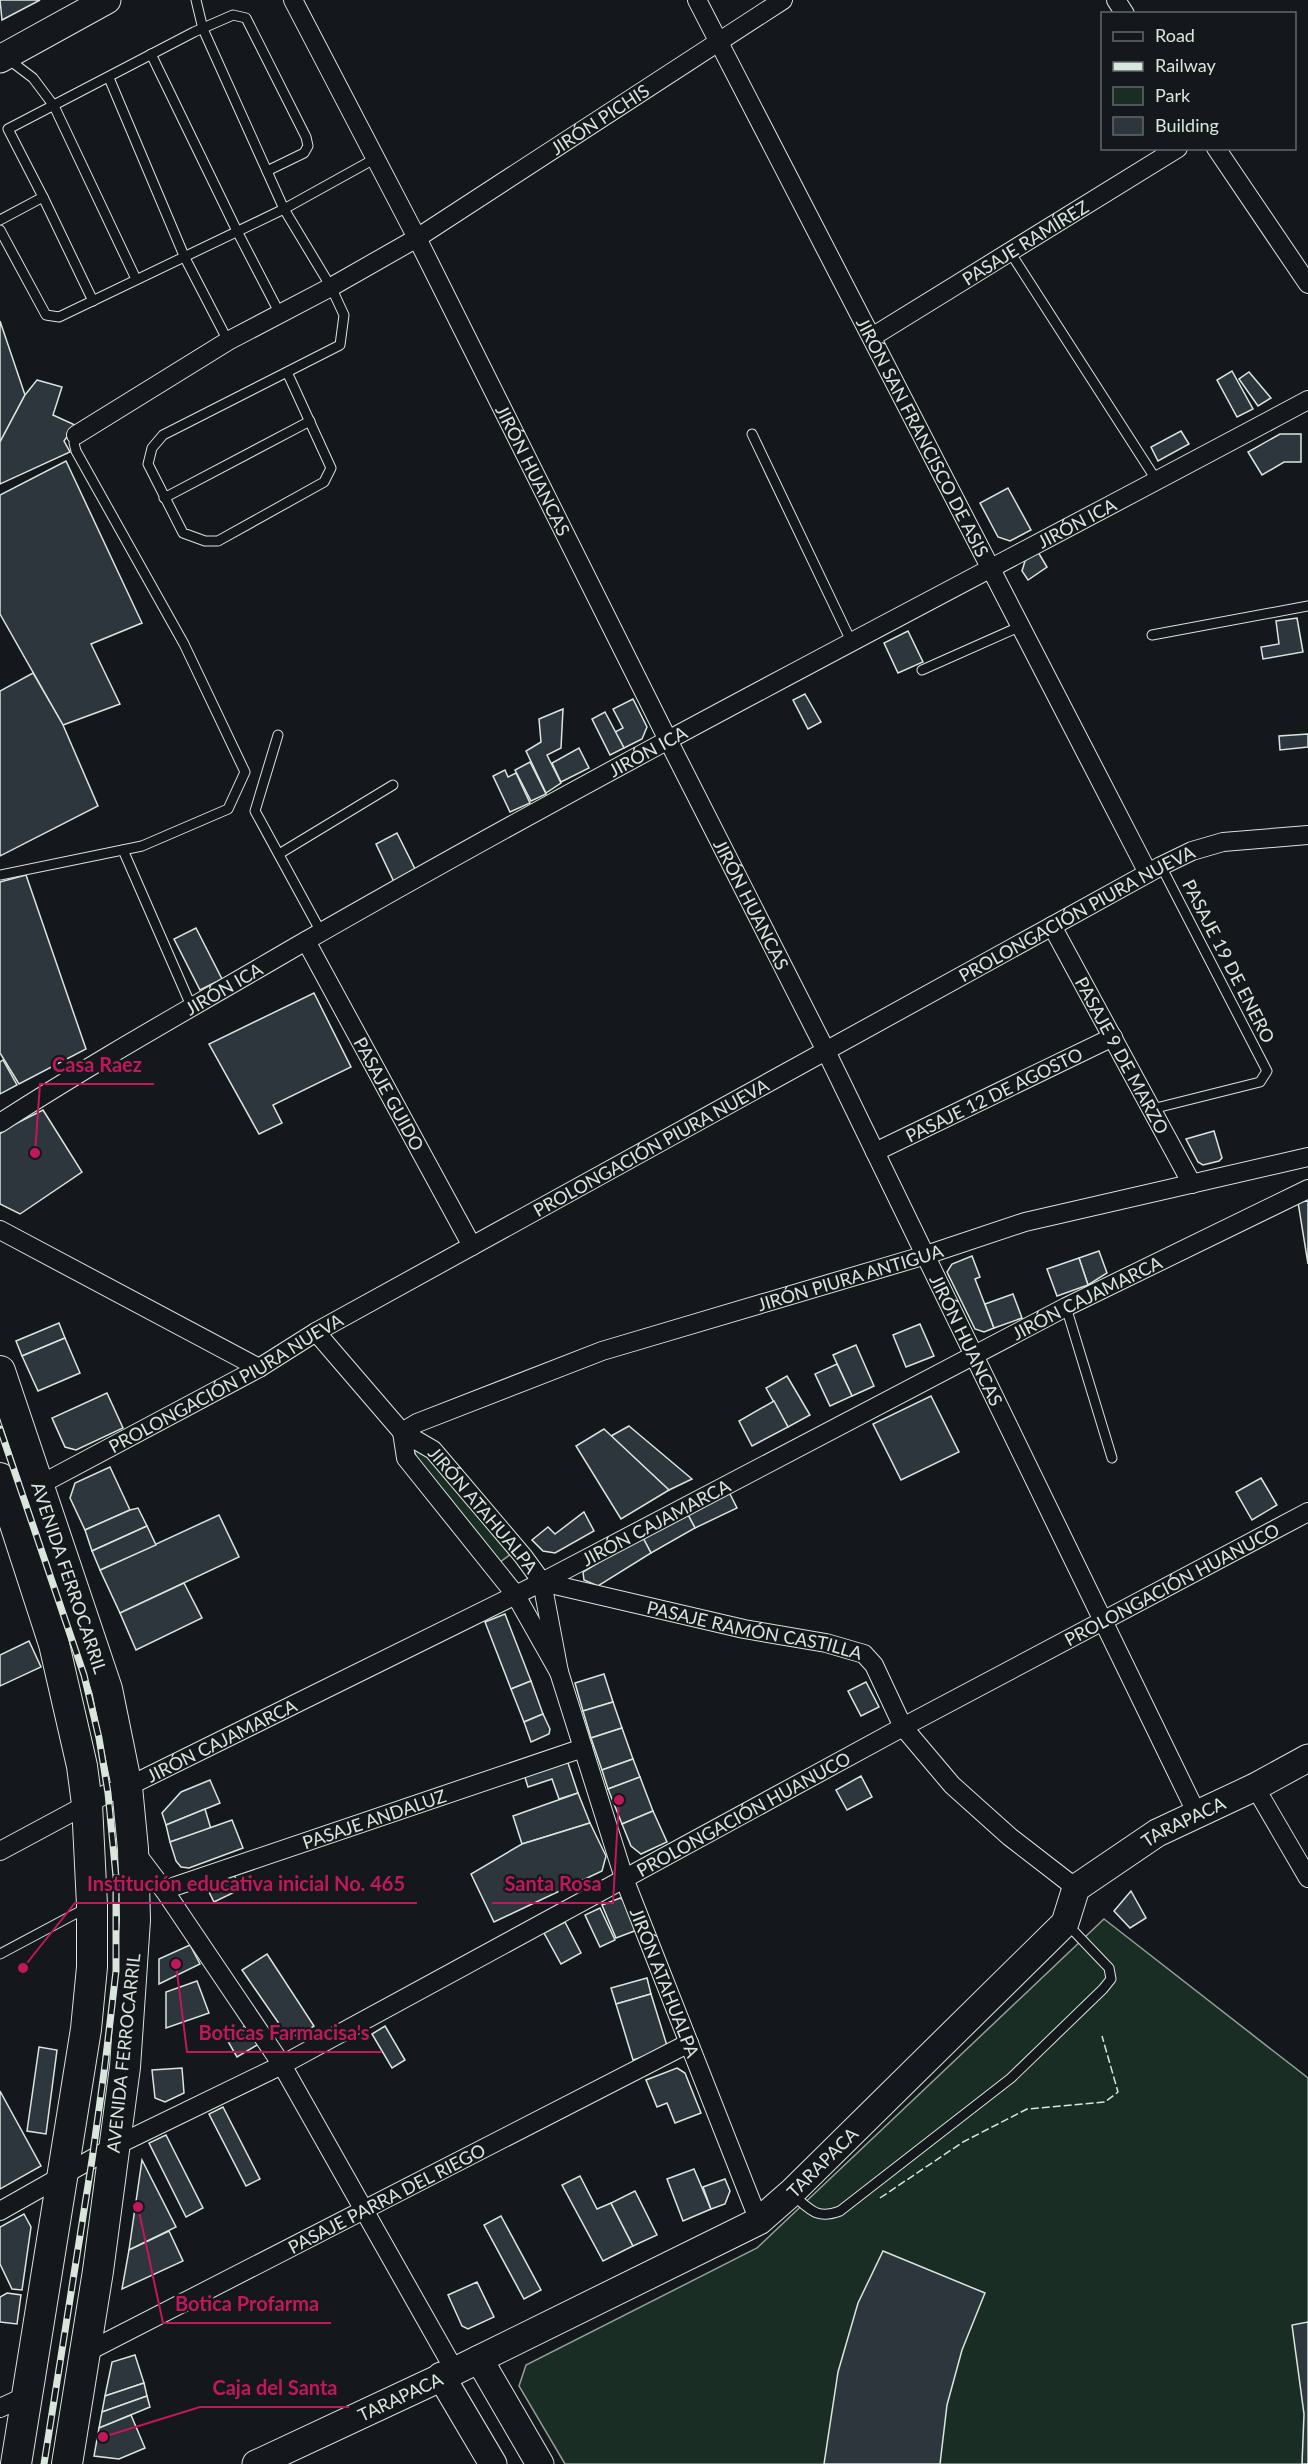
<svg xmlns="http://www.w3.org/2000/svg" width="1308" height="2464" font-family="Lato,sans-serif">
  <style>
    .green { fill: #1a2d24; stroke: #939e99; stroke-width: 1.5 }
    .building { fill: #2c363c; stroke: #d8e6dc; stroke-width: 1.5 }
    .lines { fill: none; stroke-linecap: round; stroke-linejoin: round }
    .lane-casing { stroke: #d8e6dc; stroke-width: 11 }
    .street-casing { stroke: #d8e6dc; stroke-width: 20 }
    .secondary-casing { stroke: #d8e6dc; stroke-width: 29 }
    .primary-casing { stroke: #d8e6dc; stroke-width: 32 }
    .lane { stroke: #14181c; stroke-width: 9 }
    .street { stroke: #14181c; stroke-width: 18 }
    .secondary { stroke: #14181c; stroke-width: 27 }
    .primary { stroke: #14181c; stroke-width: 30 }
    .rail-casing { stroke: #d8e6dc; stroke-width: 7 }
    .rail { stroke: #14181c; stroke-width: 4.5; stroke-dasharray: 14; stroke-linecap: butt }
    .fence { stroke: #d8e6dc; stroke-width: 1.5; stroke-dasharray: 8 3; stroke-linecap: butt }
    .labels { text-anchor: middle; dominant-baseline: central; stroke-width: 4.5; stroke-linejoin: round; paint-order: stroke }
    .street-label { font-size: 18px; fill: #d8e6dc; stroke: #14181c }
    .leader { fill: none; stroke: #c2185b; stroke-width: 2 }
    .callout-dot { fill: #c2185b; stroke: #14181c; stroke-width: 2 }
    .callout-label { font-size: 20px; text-anchor: middle; font-weight: bold; fill: #c2185b; stroke: #14181c; stroke-width: 4.5; stroke-linejoin: round; paint-order: stroke }
  </style>
  <rect width="100%" height="100%" fill="#14181c"/>
  <g class="green">
    <polygon points="413,1447 432,1453 511,1554 496,1565 420,1468"/>
    <polygon points="1104,1919 1308,2078 1308,2464 565,2464 519,2386 526,2365 757,2248"/>
  </g>
  <g class="building">
    <polygon points="0,0 40,0 2,20"/>
    <polygon points="0,321 25,395 0,442"/>
    <polygon points="1232,371 1253,409 1237,417 1217,380"/>
    <polygon points="1249,372 1271,398 1258,406 1239,379"/>
    <polygon points="37,380 62,387 53,415 75,425 64,441 70,452 0,484 0,442 25,395"/>
    <polygon points="1181,431 1189,444 1158,461 1151,447"/>
    <polygon points="1280,434 1301,434 1301,462 1284,462 1262,475 1248,452"/>
    <polygon points="66,461 142,623 91,644 120,704 63,725 0,614 0,495"/>
    <polygon points="1008,488 1031,530 1010,541 998,537 980,503"/>
    <polygon points="1038,552 1047,567 1028,580 1022,571 1025,561"/>
    <polygon points="1297,618 1303,652 1263,659 1261,647 1279,644 1276,621"/>
    <polygon points="908,631 923,662 898,673 884,643"/>
    <polygon points="33,673 63,725 98,806 0,856 0,691"/>
    <polygon points="805,694 821,722 808,729 793,700"/>
    <polygon points="633,699 647,727 642,739 624,748 615,732 623,728 613,709"/>
    <polygon points="563,709 561,748 547,755 561,783 546,793 526,751 541,742 539,719"/>
    <polygon points="605,712 624,748 610,755 592,719"/>
    <polygon points="1308,734 1308,747 1280,750 1279,736"/>
    <polygon points="579,748 589,768 561,782 552,763"/>
    <polygon points="530,762 546,794 531,801 515,770"/>
    <polygon points="505,770 508,777 516,773 530,803 510,812 493,776"/>
    <polygon points="397,833 417,873 395,884 376,844"/>
    <polygon points="26,875 86,1049 19,1084 0,1053 0,882"/>
    <polygon points="196,928 222,979 200,990 174,939"/>
    <polygon points="314,993 351,1067 273,1105 282,1123 259,1134 209,1044"/>
    <polygon points="3,1060 17,1085 0,1094 0,1062"/>
    <polygon points="43,1110 82,1172 20,1214 0,1204 0,1134 9,1127"/>
    <polygon points="1214,1131 1222,1158 1219,1161 1203,1165 1198,1162 1186,1139"/>
    <polygon points="1308,1201 1308,1264 1298,1202"/>
    <polygon points="1099,1251 1107,1273 1088,1285 1079,1258"/>
    <polygon points="972,1256 980,1277 975,1279 994,1328 984,1332 975,1329 947,1272 952,1264"/>
    <polygon points="1079,1258 1088,1285 1057,1296 1047,1269"/>
    <polygon points="1013,1294 1022,1318 994,1328 985,1304"/>
    <polygon points="59,1323 65,1338 22,1356 16,1341"/>
    <polygon points="920,1324 934,1356 906,1367 893,1335"/>
    <polygon points="65,1338 80,1373 38,1391 22,1356"/>
    <polygon points="856,1345 874,1386 852,1396 833,1355"/>
    <polygon points="837,1364 852,1396 830,1406 815,1374"/>
    <polygon points="787,1376 810,1415 788,1427 766,1388"/>
    <polygon points="107,1393 123,1428 76,1450 65,1447 52,1418"/>
    <polygon points="931,1396 959,1452 901,1480 873,1424"/>
    <polygon points="774,1401 788,1427 752,1446 739,1421"/>
    <polygon points="629,1426 692,1479 669,1490 611,1436"/>
    <polygon points="604,1429 669,1490 621,1519 576,1446"/>
    <polygon points="110,1467 130,1510 85,1530 70,1498 75,1483"/>
    <polygon points="1261,1478 1277,1505 1252,1520 1236,1492"/>
    <polygon points="728,1490 737,1508 695,1528 686,1511"/>
    <polygon points="138,1508 147,1526 92,1551 85,1530 130,1510"/>
    <polygon points="686,1511 695,1528 651,1553 642,1536"/>
    <polygon points="584,1512 594,1531 555,1553 543,1551 532,1540 548,1527 555,1534"/>
    <polygon points="219,1515 239,1557 120,1613 100,1570"/>
    <polygon points="147,1526 156,1545 100,1570 92,1551"/>
    <polygon points="642,1536 651,1553 598,1586 584,1580 583,1572"/>
    <polygon points="184,1583 202,1618 136,1650 120,1613"/>
    <polygon points="505,1614 531,1681 511,1689 485,1622"/>
    <polygon points="29,1641 41,1667 0,1686 0,1655"/>
    <polygon points="604,1674 613,1702 583,1711 575,1683"/>
    <polygon points="531,1681 543,1714 524,1722 511,1689"/>
    <polygon points="866,1682 879,1707 861,1716 848,1691"/>
    <polygon points="613,1702 622,1728 591,1738 583,1711"/>
    <polygon points="543,1714 550,1729 549,1734 531,1742 524,1722"/>
    <polygon points="622,1728 633,1759 602,1770 591,1738"/>
    <polygon points="633,1759 640,1777 608,1789 602,1770"/>
    <polygon points="558,1760 568,1763 578,1793 559,1799 552,1779 528,1787 523,1771"/>
    <polygon points="861,1776 872,1797 847,1810 836,1790"/>
    <polygon points="640,1777 653,1811 622,1824 608,1789"/>
    <polygon points="210,1780 220,1803 166,1825 162,1813 181,1792"/>
    <polygon points="578,1793 590,1823 522,1844 513,1816"/>
    <polygon points="205,1809 211,1829 170,1842 166,1825"/>
    <polygon points="653,1811 667,1842 641,1854 631,1846 622,1824"/>
    <polygon points="232,1820 243,1848 189,1868 181,1867 176,1861 170,1842"/>
    <polygon points="590,1823 606,1856 602,1871 494,1922 471,1874 522,1844"/>
    <polygon points="233,1873 241,1889 214,1902 206,1886"/>
    <polygon points="1131,1891 1146,1918 1130,1928 1114,1911"/>
    <polygon points="620,1898 626,1901 637,1930 616,1938 602,1905"/>
    <polygon points="600,1908 615,1940 600,1947 585,1915"/>
    <polygon points="565,1922 581,1953 561,1964 544,1933"/>
    <polygon points="190,1945 200,1964 159,1984 159,1959"/>
    <polygon points="267,1954 314,2026 300,2035 290,2036 284,2031 242,1970"/>
    <polygon points="647,1978 651,1994 616,2004 611,1988"/>
    <polygon points="197,1981 209,2013 166,2028 166,1992"/>
    <polygon points="651,1994 668,2049 633,2060 616,2004"/>
    <polygon points="250,2023 262,2042 237,2057 226,2038"/>
    <polygon points="385,2026 405,2060 392,2068 372,2034"/>
    <polygon points="39,2047 57,2050 46,2134 27,2131"/>
    <polygon points="182,2068 184,2093 165,2102 155,2098 152,2070"/>
    <polygon points="677,2068 685,2073 701,2113 675,2123 667,2103 657,2107 646,2080"/>
    <polygon points="0,2091 41,2166 0,2189"/>
    <polygon points="223,2107 260,2179 246,2186 209,2114"/>
    <polygon points="166,2135 203,2208 186,2217 149,2143"/>
    <polygon points="142,2160 176,2227 129,2250"/>
    <polygon points="694,2169 711,2209 683,2221 667,2179"/>
    <polygon points="580,2176 597,2209 611,2203 633,2246 603,2261 562,2185"/>
    <polygon points="725,2179 730,2191 725,2204 711,2209 703,2187"/>
    <polygon points="635,2191 657,2235 633,2246 611,2203"/>
    <polygon points="24,2214 31,2227 22,2290 12,2289 0,2264 0,2227"/>
    <polygon points="501,2216 541,2290 524,2299 484,2225"/>
    <polygon points="169,2231 183,2261 122,2289 129,2250"/>
    <polygon points="883,2251 985,2293 962,2350 947,2405 940,2464 824,2464 838,2372 858,2303"/>
    <polygon points="477,2282 494,2317 468,2329 462,2326 448,2295"/>
    <polygon points="7,2293 21,2295 17,2324 0,2322 0,2297"/>
    <polygon points="1308,2322 1308,2464 1302,2464 1304,2414 1292,2325"/>
    <polygon points="135,2355 144,2383 105,2396 112,2362"/>
    <polygon points="144,2383 147,2396 102,2412 105,2396"/>
    <polygon points="147,2396 150,2407 99,2428 102,2412"/>
    <polygon points="131,2415 145,2448 119,2459 94,2456 99,2428"/>
  </g>
  <g class="lines">
    <g class="lane-casing">
      <g id="lane">
        <polyline points="151,54 237,231 280,314"/>
        <polyline points="8,59 33,78 54,106 136,279"/>
        <polyline points="109,78 185,258 228,341"/>
        <polyline points="43,197 93,301"/>
        <polyline points="0,220 43,197 8,129 194,32 233,15 246,18 306,137 308,146 304,153 267,171"/>
        <polyline points="0,230 46,315 59,317 284,209 203,29 196,0"/>
        <polyline points="1010,252 1157,481"/>
        <polyline points="287,372 331,468 324,482 218,541 205,541 183,533 148,464 152,448 163,435 340,345 344,315 331,287 284,209 376,158"/>
        <polyline points="752,434 851,641"/>
        <polyline points="164,498 310,421"/>
        <polyline points="1152,635 1308,606"/>
        <polyline points="922,670 1021,626"/>
        <polyline points="278,735 255,811 321,932"/>
        <polyline points="123,850 192,1008"/>
        <polyline points="279,854 393,785"/>
        <polyline points="0,875 142,846 228,809 245,772 184,644 76,451 74,443 76,435"/>
        <polyline points="1152,1109 1260,1082 1267,1071 1161,866"/>
        <polyline points="1066,1307 1112,1458"/>
        <polyline points="0,1954 88,1907"/>
        <path d="M793,2195C810,2209 816,2220 840,2211L1011,2078L1103,1989L1111,1979L1109,1968L1067,1924"/>
      </g>
    </g>
    <g class="street-casing">
      <g id="street">
        <path id="s1" d="M293,0L417,238L668,740L826,1051L1197,1814"/>
        <path id="s2" d="M697,0L1148,873"/>
        <polyline points="1116,0 1125,14"/>
        <polyline points="1216,148 1308,284"/>
        <path id="s3" d="M872,337L1178,148"/>
        <path id="s4" d="M76,435L228,341L331,287L417,238L783,0"/>
        <path id="s5" d="M1052,926L1192,1184"/>
        <path id="s6" d="M306,941L472,1246"/>
        <path id="s7" d="M0,1123C97,1060 198,1004 297,946C629,755 970,581 1308,400"/>
        <path id="s8" d="M875,1152L1113,1037"/>
        <polyline points="0,1230 259,1368"/>
        <path id="s9" d="M316,1332L402,1432L433,1450L523,1556L542,1582L559,1672L625,1881L759,2221"/>
        <path id="s10" d="M2,1505L259,1368L316,1332L1161,866L1192,851L1223,842L1308,835"/>
        <path id="s11" d="M542,1582L744,1629L826,1643L864,1654L874,1665L903,1727L952,1785L1010,1837L1076,1888"/>
        <path id="s12" d="M559,1672L515,1594L406,1458L402,1432L417,1423L602,1351L926,1255L1025,1222L1308,1157"/>
        <polyline points="1255,1787 1308,1878"/>
        <polyline points="133,1849 164,1890 282,2065 455,2371"/>
        <path id="s13" d="M0,1851L108,1793L127,1787L542,1582L1066,1307L1308,1189"/>
        <path id="s14" d="M164,1890L583,1748"/>
        <path id="s15" d="M0,2211L113,2147L282,2065L903,1727L1308,1512"/>
        <path id="s16" d="M85,2353L689,2043"/>
        <polyline points="0,2408 26,2396"/>
      </g>
    </g>
    <g class="secondary-casing">
      <g id="secondary">
        <polyline points="0,59 107,0"/>
        <polyline points="479,2359 540,2464"/>
        <polyline points="441,2376 493,2464"/>
        <path id="s17" d="M256,2464L455,2371L759,2221L791,2193L1065,1923L1076,1888L1157,1833L1255,1787L1308,1758"/>
      </g>
    </g>
    <g class="primary-casing">
      <g id="primary">
        <path id="s18" d="M0,1371L107,1689L127,1787L133,1849L135,1920L125,2067L98,2271L67,2464"/>
        <polyline points="0,1478 54,1644 82,1766 87,1804 92,1905 92,1967 86,2029 16,2464"/>
      </g>
    </g>
    <use href="#lane" class="lane"/>
    <use href="#street" class="street"/>
    <use href="#secondary" class="secondary"/>
    <use href="#primary" class="primary"/>
    <g class="rail-casing">
      <polyline id="rail" points="0,1429 84,1675 99,1738 108,1793 116,1877 116,1971 105,2065 92,2160 44,2464"/>
    </g>
    <use href="#rail" class="rail"/>
    <polyline class="fence" points="880,2198 963,2142 1027,2109 1105,2102 1118,2092 1102,2036"/>
  </g>
  <g class="labels">
    <g class="street-label">
      <text stroke="none"><textPath href="#s4" startOffset="612">JIRÓN PICHIS</textPath></text>
      <text stroke="none"><textPath href="#s3" startOffset="180">PASAJE RAMÍREZ</textPath></text>
      <text stroke="none"><textPath href="#s2" startOffset="492">JIRÓN SAN FRANCISCO DE ASIS</textPath></text>
      <text stroke="none"><textPath href="#s1" startOffset="528">JIRÓN HUANCAS</textPath></text>
      <text stroke="none"><textPath href="#s7" startOffset="1233">JIRÓN ICA</textPath></text>
      <text stroke="none"><textPath href="#s7" startOffset="747">JIRÓN ICA</textPath></text>
      <text stroke="none"><textPath href="#s1" startOffset="1014">JIRÓN HUANCAS</textPath></text>
      <text stroke="none"><textPath href="#s10" startOffset="1227">PROLONGACIÓN PIURA NUEVA</textPath></text>
      <text transform="translate(1229 961) rotate(63)">PASAJE 19 DE ENERO</text>
      <text stroke="none"><textPath href="#s7" startOffset="261">JIRÓN ICA</textPath></text>
      <text stroke="none"><textPath href="#s5" startOffset="147">PASAJE 9 DE MARZO</textPath></text>
      <text stroke="none"><textPath href="#s6" startOffset="174">PASAJE GUIDO</textPath></text>
      <text stroke="none"><textPath href="#s8" startOffset="132">PASAJE 12 DE AGOSTO</textPath></text>
      <text stroke="none"><textPath href="#s10" startOffset="741">PROLONGACIÓN PIURA NUEVA</textPath></text>
      <text stroke="none"><textPath href="#s12" startOffset="765">JIRÓN PIURA ANTIGUA</textPath></text>
      <text stroke="none"><textPath href="#s13" startOffset="1220">JIRÓN CAJAMARCA</textPath></text>
      <text stroke="none"><textPath href="#s1" startOffset="1500">JIRÓN HUANCAS</textPath></text>
      <text stroke="none"><textPath href="#s10" startOffset="255">PROLONGACIÓN PIURA NUEVA</textPath></text>
      <text stroke="none"><textPath href="#s9" startOffset="246">JIRÓN ATAHUALPA</textPath></text>
      <text stroke="none"><textPath href="#s13" startOffset="734">JIRÓN CAJAMARCA</textPath></text>
      <text stroke="none"><textPath href="#s18" startOffset="218">AVENIDA FERROCARRIL</textPath></text>
      <text stroke="none"><textPath href="#s15" startOffset="1329">PROLONGACIÓN HUANUCO</textPath></text>
      <text stroke="none"><textPath href="#s11" startOffset="218">PASAJE RAMÓN CASTILLA</textPath></text>
      <text stroke="none"><textPath href="#s13" startOffset="248">JIRÓN CAJAMARCA</textPath></text>
      <text stroke="none"><textPath href="#s15" startOffset="843">PROLONGACIÓN HUANUCO</textPath></text>
      <text stroke="none"><textPath href="#s14" startOffset="222">PASAJE ANDALUZ</textPath></text>
      <text stroke="none"><textPath href="#s17" startOffset="1149">TARAPACA</textPath></text>
      <text stroke="none"><textPath href="#s9" startOffset="759">JIRÓN ATAHUALPA</textPath></text>
      <text transform="translate(123 2053) rotate(-84)">AVENIDA FERROCARRIL</text>
      <text stroke="none"><textPath href="#s17" startOffset="645">TARAPACA</textPath></text>
      <text stroke="none"><textPath href="#s16" startOffset="339">PASAJE PARRA DEL RIEGO</textPath></text>
      <text stroke="none"><textPath href="#s17" startOffset="159">TARAPACA</textPath></text>
    </g>
  </g>
  <path class="leader" d="M35 1153L40 1084H154M23 1968L75 1903H417M619 1800L613 1903H492M176 1964L187 2052H382M138 2207L163 2323H331M103 2437L200 2407H349"/>
  <g class="callout-dot">
    <circle cx="35" cy="1153" r="6"/>
    <circle cx="23" cy="1968" r="6"/>
    <circle cx="619" cy="1800" r="6"/>
    <circle cx="176" cy="1964" r="6"/>
    <circle cx="138" cy="2207" r="6"/>
    <circle cx="103" cy="2437" r="6"/>
  </g>
  <g class="callout-label">
    <text x="97" y="1072">Casa Raez</text>
    <text x="246" y="1891">Institución educativa inicial No. 465</text>
    <text x="553" y="1891">Santa Rosa</text>
    <text x="284" y="2040">Boticas Farmacisa's</text>
    <text x="247" y="2311">Botica Profarma</text>
    <text x="275" y="2395">Caja del Santa</text>
  </g>
  <rect x="1101" y="12" width="195" height="138" fill="#14181c" stroke="#626a69" stroke-width="1.5"/>
  <rect x="1113" y="32" width="30" height="9" fill="#14181c" stroke="#626a69" stroke-width="1.5"/>
  <text x="1155" y="42" font-size="18" fill="#d8e6dc">Road</text>
  <rect x="1113" y="62" width="30" height="9" fill="#d8e6dc" stroke="#626a69" stroke-width="1.5"/>
  <text x="1155" y="72" font-size="18" fill="#d8e6dc">Railway</text>
  <rect x="1113" y="87" width="30" height="18" fill="#1a2d24" stroke="#626a69" stroke-width="1.5"/>
  <text x="1155" y="102" font-size="18" fill="#d8e6dc">Park</text>
  <rect x="1113" y="117" width="30" height="18" fill="#2c363c" stroke="#626a69" stroke-width="1.5"/>
  <text x="1155" y="132" font-size="18" fill="#d8e6dc">Building</text>
</svg>
